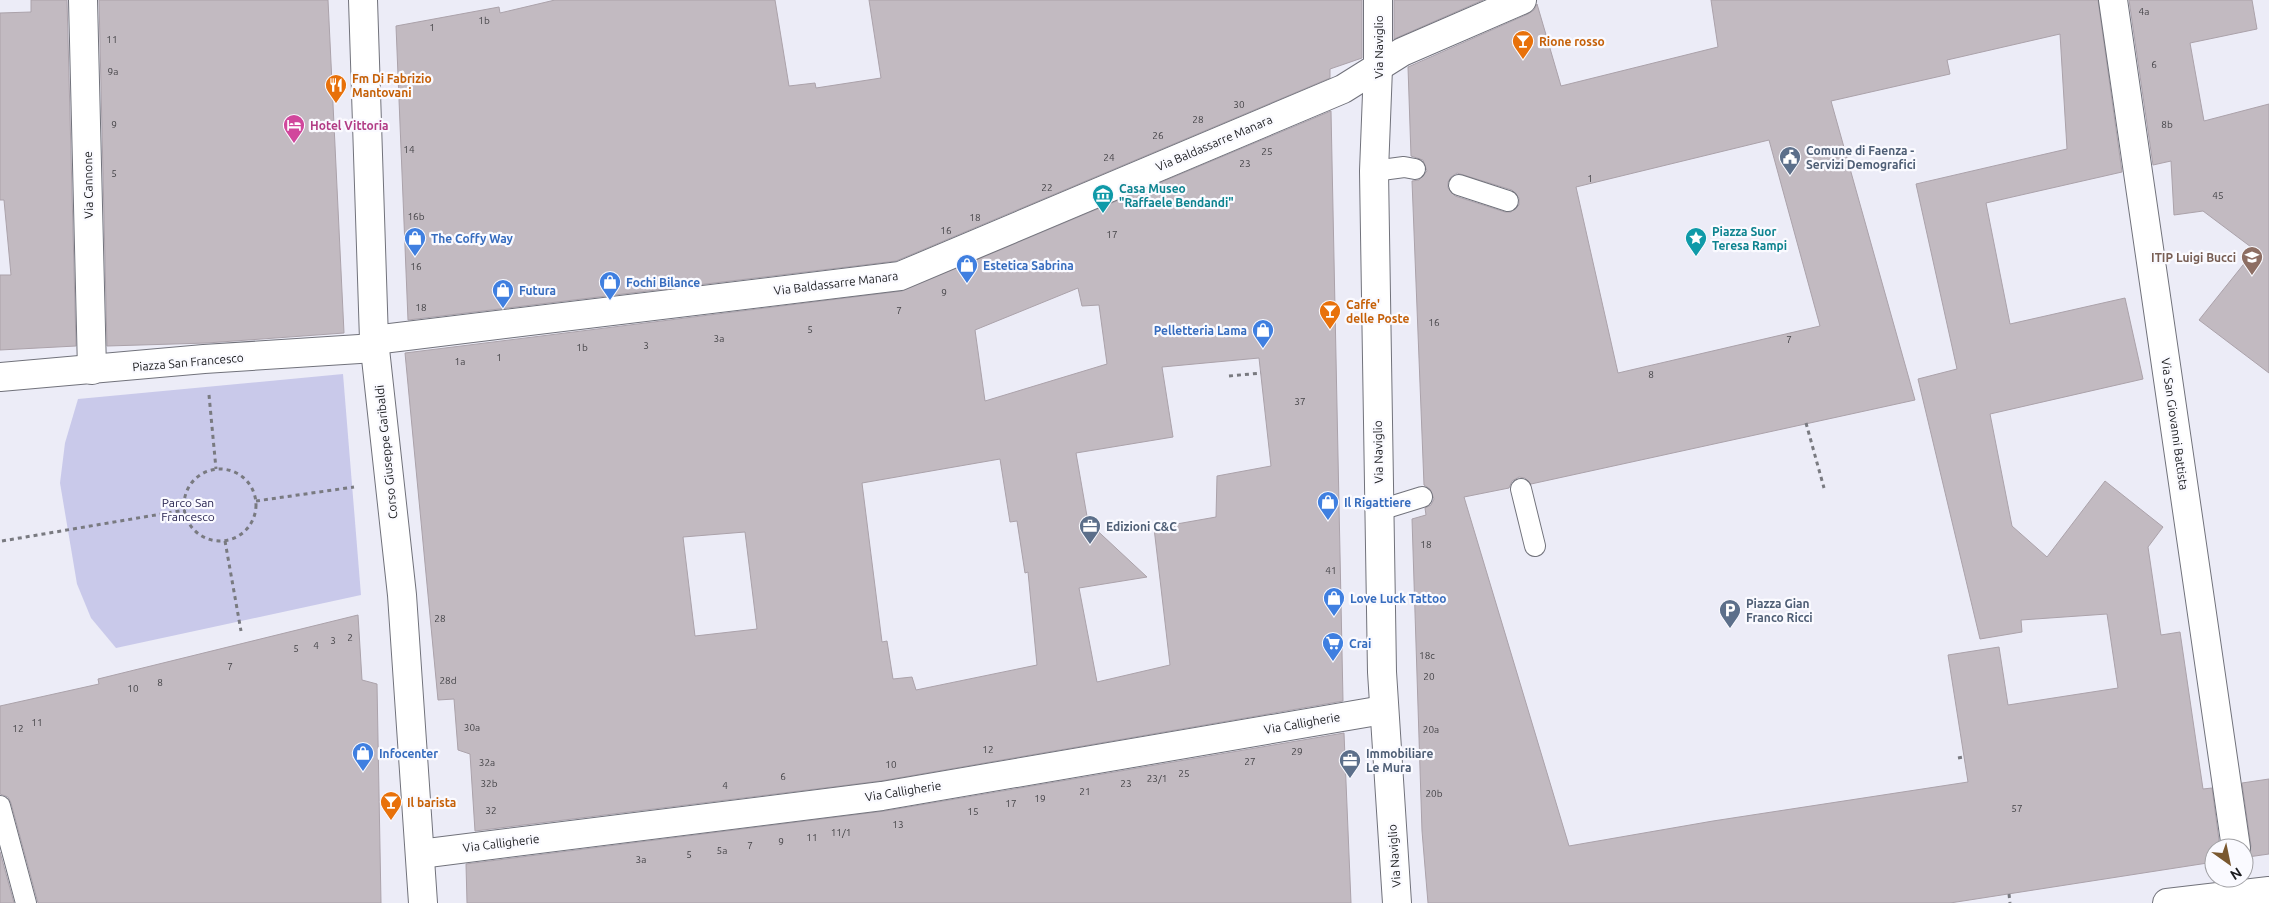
<svg xmlns="http://www.w3.org/2000/svg" width="2269" height="903" font-family="Ubuntu,sans-serif">
  <style>
    .green { fill: #c9c9ea }
    .building { fill: #c2bac1; stroke: #aba2aa; fill-rule: evenodd }
    .lines { fill: none; stroke-linecap: round; stroke-linejoin: round }
    .service-casing { stroke: #71727b; stroke-width: 22 }
    .minor-casing { stroke: #71727b; stroke-width: 30 }
    .path { stroke: #797a80; stroke-width: 3; stroke-dasharray: 4 4; stroke-linecap: butt }
    .service { stroke: #fff; stroke-width: 20 }
    .minor { stroke: #fff; stroke-width: 28 }
    .labels { text-anchor: middle; dominant-baseline: central; stroke-width: 4.5; stroke-linejoin: round; paint-order: stroke }
    .number-label { font-size: 10px; fill: #454448 }
    .food-label { font-size: 12px; font-weight: bold; fill: #c56008; stroke: #fafaff; text-anchor: start }
    .street-label { font-size: 12px; fill: #1b1c1f; stroke: #fafaff }
    .hotel-label { font-size: 12px; font-weight: bold; fill: #b23c85; stroke: #fafaff; text-anchor: start }
    .service-label { font-size: 12px; font-weight: bold; fill: #4e5e75; stroke: #fafaff; text-anchor: start }
    .culture-label { font-size: 12px; font-weight: bold; fill: #0d838f; stroke: #fafaff; text-anchor: start }
    .shop-label { font-size: 12px; font-weight: bold; fill: #366cbe; stroke: #fafaff; text-anchor: start }
    .education-label { font-size: 12px; font-weight: bold; fill: #785e54; stroke: #fafaff; text-anchor: end }
    .park-label { font-size: 12px; fill: #292551; stroke: #fafaff }
  </style>
  <rect width="100%" height="100%" fill="#ececf7"/>
  <polygon class="green" points="343,374 361,595 116,648 91,618 77,584 60,483 65,443 78,399"/>
  <g class="building">
    <polygon points="31,0 67,0 76,346 0,350 0,275 11,275 4,200 0,200 0,13 31,12"/>
    <polygon points="99,0 328,0 344,333 207,343 107,346"/>
    <polygon points="555,0 775,0 789,86 815,83 816,88 881,78 869,0 1362,0 1362,58 1330,69 1330,78 896,261 408,320 396,26 499,7 500,13"/>
    <polygon points="1394,0 1483,0 1394,39"/>
    <path d="M1711,0H2098L2122,172L1986,203L2010,324L2125,298L2143,379L1990,414L2012,526L2047,557L2105,481L2163,527L2148,547L2161,635L2180,632L2203,789L2212,788L2220,848H2214V862L1950,903H1428L1422,831L1412,519L1426,515L1425,508L1431,505L1434,499L1430,489L1424,485L1412,181L1419,180L1427,171L1423,160L1411,156L1408,67L1528,14L1534,10L1537,4L1561,86L1718,47ZM2060,34L2067,149L1916,184L1957,369L1918,379L1980,639L2022,632L2021,620L2107,614L2118,688L2008,705L1999,647L1948,655L1968,782L1713,821L1569,846L1464,497L1509,488L1512,481L1519,477L1525,478L1531,484L1915,400L1831,101L1950,74L1947,60ZM1769,140L1820,326L1618,373L1576,187ZM1457,173L1512,190L1519,198V205L1511,212H1505L1455,196L1448,188V182L1451,177Z"/>
    <polygon points="2129,0 2252,0 2257,29 2190,43 2204,121 2269,104 2269,373 2199,320 2255,250 2203,211 2174,215 2171,161 2153,165"/>
    <path d="M1331,111L1343,701L880,781L475,831L470,754L458,750L454,699L438,700L405,353L902,291ZM1078,288L1082,306L1099,305L1107,364L985,401L975,330ZM1259,358L1271,466L1217,476L1216,517L1154,528L1170,665L1097,682L1079,588L1147,577L1088,522L1076,453L1173,437L1162,367ZM1000,459L1010,522L1017,521L1025,573L1028,572L1037,665L916,690L912,677L893,679L887,641L882,642L862,483ZM745,532L757,629L695,636L683,537Z"/>
    <polygon points="358,615 362,680 377,684 381,903 38,903 11,803 8,797 0,794 0,706 99,684 98,679"/>
    <polygon points="1344,733 1351,903 467,903 466,864 885,811"/>
    <polygon points="2269,779 2269,854 2248,857 2251,846 2242,783"/>
    <polygon points="0,852 14,903 0,903"/>
  </g>
  <g class="lines">
    <g class="service-casing">
      <g id="service">
        <polyline points="1374,171 1404,167 1415,169"/>
        <polyline points="1459,185 1508,201"/>
        <polyline points="1521,489 1535,546"/>
        <polyline points="1380,510 1422,497"/>
        <polyline points="0,806 26,903"/>
      </g>
    </g>
    <g class="minor-casing">
      <g id="minor">
        <polyline points="83,0 92,370"/>
        <polyline points="363,0 374,340 402,595 423,903"/>
        <polyline points="1378,0 1378,68 1374,171 1382,672 1397,903"/>
        <polyline points="2113,0 2236,848"/>
        <polyline points="374,340 900,276 1343,89 1402,52 1522,0"/>
        <polyline points="0,377 204,359 375,348"/>
        <polyline points="420,854 882,796 1383,710"/>
        <polyline points="2167,903 2269,891"/>
      </g>
    </g>
    <g class="path">
      <polyline points="1229,376 1261,373"/>
      <polyline points="209,395 216,469"/>
      <polyline points="1806,423 1824,488"/>
      <circle cx="220" cy="505" r="36"/>
      <polyline points="256,501 354,487"/>
      <polyline points="2,541 185,510"/>
      <polyline points="225,541 241,631"/>
      <polyline points="1958,758 1964,757"/>
      <polyline points="2009,894 2010,903"/>
    </g>
    <use href="#service" class="service"/>
    <use href="#minor" class="minor"/>
  </g>
  <defs>
    <g id="bar-pin" transform="scale(1.125)"><path d="M0 17L-7.5 6A9.5 9.5 0 1 1 7.5 6Z" fill="#e8710a" stroke="#fafaff"/><path d="M-6-5H6L.8 .8V4.5H3.5V6h-7V4.5H-.8V.8Z" fill="#fff"/></g>
    <g id="restaurant-pin" transform="scale(1.125)"><path d="M0 17L-7.5 6A9.5 9.5 0 1 1 7.5 6Z" fill="#e8710a" stroke="#fafaff"/><path d="M-5-6h1v4h1v-4h1v4h1v-4h1v5L-1.5 .5V6h-2V.5L-5-1ZM5-6V6H3V1.5H1.5Q1.5-4 5-6Z" fill="#fff"/></g>
    <g id="hotel-pin" transform="scale(1.125)"><path d="M0 17L-7.5 6A9.5 9.5 0 1 1 7.5 6Z" fill="#d1479c" stroke="#fafaff"/><path d="M-6-4.5h1.5V1H6V5H4.5V3h-9V5H-6ZM-4 0a1.8 1.8 0 1 1 3.6 0ZM.5 0V-2.5h3Q6-2.5 6 0Z" fill="#fff"/></g>
    <g id="civic-pin" transform="scale(1.125)"><path d="M0 17L-7.5 6A9.5 9.5 0 1 1 7.5 6Z" fill="#5c6f8a" stroke="#fafaff"/><path d="M-.6-6.5H3V-4.5H.6V-3L4-1V1h2V6H-6V1h2V-1L-.6-3ZM-1.2 2.5V6h2.4V2.5Z" fill="#fff"/></g>
    <g id="museum-pin" transform="scale(1.125)"><path d="M0 17L-7.5 6A9.5 9.5 0 1 1 7.5 6Z" fill="#0f9aa8" stroke="#fafaff"/><path d="M0-6L6-3V-2H-6V-3ZM-5-1h2V3h-2ZM-1-1h2V3h-2ZM3-1h2V3H3ZM-6 4H6V6H-6Z" fill="#fff"/></g>
    <g id="shop-pin" transform="scale(1.125)"><path d="M0 17L-7.5 6A9.5 9.5 0 1 1 7.5 6Z" fill="#3f7fe0" stroke="#fafaff"/><path d="M-5-2.5h2.3a2.7 3.5 0 0 1 5.4 0H5L5.5 6h-11ZM-1.5-2.5h3a1.5 2.3 0 0 0-3 0Z" fill="#fff"/></g>
    <g id="sight-pin" transform="scale(1.125)"><path d="M0 17L-7.5 6A9.5 9.5 0 1 1 7.5 6Z" fill="#0f9aa8" stroke="#fafaff"/><path d="M0-6L1.8-2.2L6-1.7L2.9 1.2L3.7 5.4L0 3.3L-3.7 5.4L-2.9 1.2L-6-1.7L-1.8-2.2Z" fill="#fff"/></g>
    <g id="school-pin" transform="scale(1.125)"><path d="M0 17L-7.5 6A9.5 9.5 0 1 1 7.5 6Z" fill="#8d6e63" stroke="#fafaff"/><path d="M0-5L7-2L0 1L-7-2ZM-4 1L0 2.5L4 1V4Q0 6-4 4Z" fill="#fff"/></g>
    <g id="office-pin" transform="scale(1.125)"><path d="M0 17L-7.5 6A9.5 9.5 0 1 1 7.5 6Z" fill="#5c6f8a" stroke="#fafaff"/><path d="M-6-3h4V-5.5h4V-3h4V5H-6ZM-1-4.5V-3h2v-1.5ZM-6 0V1H6V0Z" fill="#fff"/></g>
    <g id="parking-pin" transform="scale(1.125)"><path d="M0 17L-7.5 6A9.5 9.5 0 1 1 7.5 6Z" fill="#5c6f8a" stroke="#fafaff"/><path d="M-3.5-5.5H1a3.5 3.5 0 0 1 0 7H-1V5.5H-3.5ZM-1-3.4V-.6H.8a1.4 1.4 0 0 0 0-2.8Z" fill="#fff"/></g>
    <g id="supermarket-pin" transform="scale(1.125)"><path d="M0 17L-7.5 6A9.5 9.5 0 1 1 7.5 6Z" fill="#3f7fe0" stroke="#fafaff"/><path d="M-6-5.5h2.5l.6 2H6L4.5 2H-2.5L-4.4-4H-6ZM-1.5 3.2a1.3 1.3 0 1 0 .1 0ZM3 3.2a1.3 1.3 0 1 0 .1 0Z" fill="#fff"/></g>
  </defs>
  <g fill-rule="evenodd">
    <use href="#bar-pin" x="1523" y="41"/>
    <use href="#restaurant-pin" x="336" y="85"/>
    <use href="#hotel-pin" x="294" y="125"/>
    <use href="#civic-pin" x="1790" y="157"/>
    <use href="#museum-pin" x="1103" y="195"/>
    <use href="#shop-pin" x="415" y="238"/>
    <use href="#sight-pin" x="1696" y="238"/>
    <use href="#school-pin" x="2252" y="257"/>
    <use href="#shop-pin" x="967" y="265"/>
    <use href="#shop-pin" x="610" y="282"/>
    <use href="#shop-pin" x="503" y="290"/>
    <use href="#bar-pin" x="1330" y="311"/>
    <use href="#shop-pin" x="1263" y="330"/>
    <use href="#shop-pin" x="1328" y="502"/>
    <use href="#office-pin" x="1090" y="526"/>
    <use href="#shop-pin" x="1334" y="598"/>
    <use href="#parking-pin" x="1730" y="610"/>
    <use href="#supermarket-pin" x="1333" y="643"/>
    <use href="#shop-pin" x="363" y="753"/>
    <use href="#office-pin" x="1350" y="760"/>
    <use href="#bar-pin" x="391" y="802"/>
  </g>
  <g class="labels">
    <g class="number-label">
      <text x="2144" y="11">4a</text>
      <text x="484" y="20">1b</text>
      <text x="432" y="27">1</text>
      <text x="112" y="39">11</text>
      <text x="2154" y="64">6</text>
      <text x="113" y="71">9a</text>
      <text x="1239" y="104">30</text>
      <text x="1198" y="119">28</text>
      <text x="114" y="124">9</text>
      <text x="2167" y="124">8b</text>
      <text x="1158" y="135">26</text>
      <text x="409" y="149">14</text>
      <text x="1267" y="151">25</text>
      <text x="1109" y="157">24</text>
      <text x="1245" y="163">23</text>
      <text x="114" y="173">5</text>
      <text x="1590" y="178">1</text>
      <text x="1047" y="187">22</text>
      <text x="2218" y="195">45</text>
      <text x="416" y="216">16b</text>
      <text x="975" y="217">18</text>
      <text x="946" y="230">16</text>
      <text x="1112" y="234">17</text>
      <text x="416" y="266">16</text>
      <text x="944" y="292">9</text>
      <text x="421" y="307">18</text>
      <text x="899" y="310">7</text>
      <text x="1434" y="322">16</text>
      <text x="810" y="329">5</text>
      <text x="719" y="338">3a</text>
      <text x="1789" y="339">7</text>
      <text x="646" y="345">3</text>
      <text x="582" y="347">1b</text>
      <text x="499" y="357">1</text>
      <text x="460" y="361">1a</text>
      <text x="1651" y="374">8</text>
      <text x="1300" y="401">37</text>
      <text x="1426" y="544">18</text>
      <text x="1331" y="570">41</text>
      <text x="440" y="618">28</text>
      <text x="350" y="637">2</text>
      <text x="333" y="640">3</text>
      <text x="316" y="645">4</text>
      <text x="296" y="648">5</text>
      <text x="1427" y="655">18c</text>
      <text x="230" y="666">7</text>
      <text x="1429" y="676">20</text>
      <text x="448" y="680">28d</text>
      <text x="160" y="682">8</text>
      <text x="133" y="688">10</text>
      <text x="37" y="722">11</text>
      <text x="472" y="727">30a</text>
      <text x="18" y="728">12</text>
      <text x="1431" y="729">20a</text>
      <text x="988" y="749">12</text>
      <text x="1297" y="751">29</text>
      <text x="1250" y="761">27</text>
      <text x="487" y="762">32a</text>
      <text x="891" y="764">10</text>
      <text x="1184" y="773">25</text>
      <text x="783" y="776">6</text>
      <text x="1157" y="778">23/1</text>
      <text x="489" y="783">32b</text>
      <text x="1126" y="783">23</text>
      <text x="725" y="785">4</text>
      <text x="1085" y="791">21</text>
      <text x="1434" y="793">20b</text>
      <text x="1040" y="798">19</text>
      <text x="1011" y="803">17</text>
      <text x="2017" y="808">57</text>
      <text x="491" y="810">32</text>
      <text x="973" y="811">15</text>
      <text x="898" y="824">13</text>
      <text x="841" y="832">11/1</text>
      <text x="812" y="837">11</text>
      <text x="781" y="841">9</text>
      <text x="750" y="845">7</text>
      <text x="722" y="850">5a</text>
      <text x="689" y="854">5</text>
      <text x="641" y="859">3a</text>
    </g>
    <g class="food-label">
      <text x="1539" y="41">Rione rosso</text>
      <text x="352" y="78">Fm Di Fabrizio<tspan x="352" dy="14">Mantovani</tspan></text>
      <text x="1346" y="304">Caffe'<tspan x="1346" dy="14">delle Poste</tspan></text>
      <text x="407" y="802">Il barista</text>
    </g>
    <g class="street-label">
      <text transform="translate(1378 47) rotate(-90)">Via Naviglio</text>
      <text transform="translate(1214 143) rotate(-23)">Via Baldassarre Manara</text>
      <text transform="translate(88 185) rotate(-91)">Via Cannone</text>
      <text transform="translate(836 283) rotate(-7)">Via Baldassarre Manara</text>
      <text transform="translate(188 362) rotate(-5)">Piazza San Francesco</text>
      <text transform="translate(2175 424) rotate(82)">Via San Giovanni Battista</text>
      <text transform="translate(386 452) rotate(-96)">Corso Giuseppe Garibaldi</text>
      <text transform="translate(1378 452) rotate(-91)">Via Naviglio</text>
      <text transform="translate(1302 723) rotate(-10)">Via Calligherie</text>
      <text transform="translate(903 791) rotate(-9)">Via Calligherie</text>
      <text transform="translate(501 843) rotate(-7)">Via Calligherie</text>
      <text transform="translate(1394 856) rotate(-94)">Via Naviglio</text>
    </g>
    <g class="hotel-label">
      <text x="310" y="125">Hotel Vittoria</text>
    </g>
    <g class="service-label">
      <text x="1806" y="150">Comune di Faenza -<tspan x="1806" dy="14">Servizi Demografici</tspan></text>
      <text x="1106" y="526">Edizioni C&amp;C</text>
      <text x="1746" y="603">Piazza Gian<tspan x="1746" dy="14">Franco Ricci</tspan></text>
      <text x="1366" y="753">Immobiliare<tspan x="1366" dy="14">Le Mura</tspan></text>
    </g>
    <g class="culture-label">
      <text x="1119" y="188">Casa Museo<tspan x="1119" dy="14">"Raffaele Bendandi"</tspan></text>
      <text x="1712" y="231">Piazza Suor<tspan x="1712" dy="14">Teresa Rampi</tspan></text>
    </g>
    <g class="shop-label">
      <text x="431" y="238">The Coffy Way</text>
      <text x="983" y="265">Estetica Sabrina</text>
      <text x="626" y="282">Fochi Bilance</text>
      <text x="519" y="290">Futura</text>
      <text x="1247" y="330" text-anchor="end">Pelletteria Lama</text>
      <text x="1344" y="502">Il Rigattiere</text>
      <text x="1350" y="598">Love Luck Tattoo</text>
      <text x="1349" y="643">Crai</text>
      <text x="379" y="753">Infocenter</text>
    </g>
    <g class="education-label">
      <text x="2236" y="257">ITIP Luigi Bucci</text>
    </g>
    <g class="park-label">
      <text x="188" y="502">Parco San<tspan x="188" dy="14">Francesco</tspan></text>
    </g>
  </g>
  <g transform="translate(2229 863) rotate(147)"><circle r="24" fill="#fafaff" stroke="#a1a1a5"/>
  <path d="M0-4L9 19L0 12L-9 19Z" fill="#7a582f"/>
  <text y="-8" font-size="14" font-weight="bold" text-anchor="middle" fill="#1b1c1f">N</text>
  </g>
</svg>
